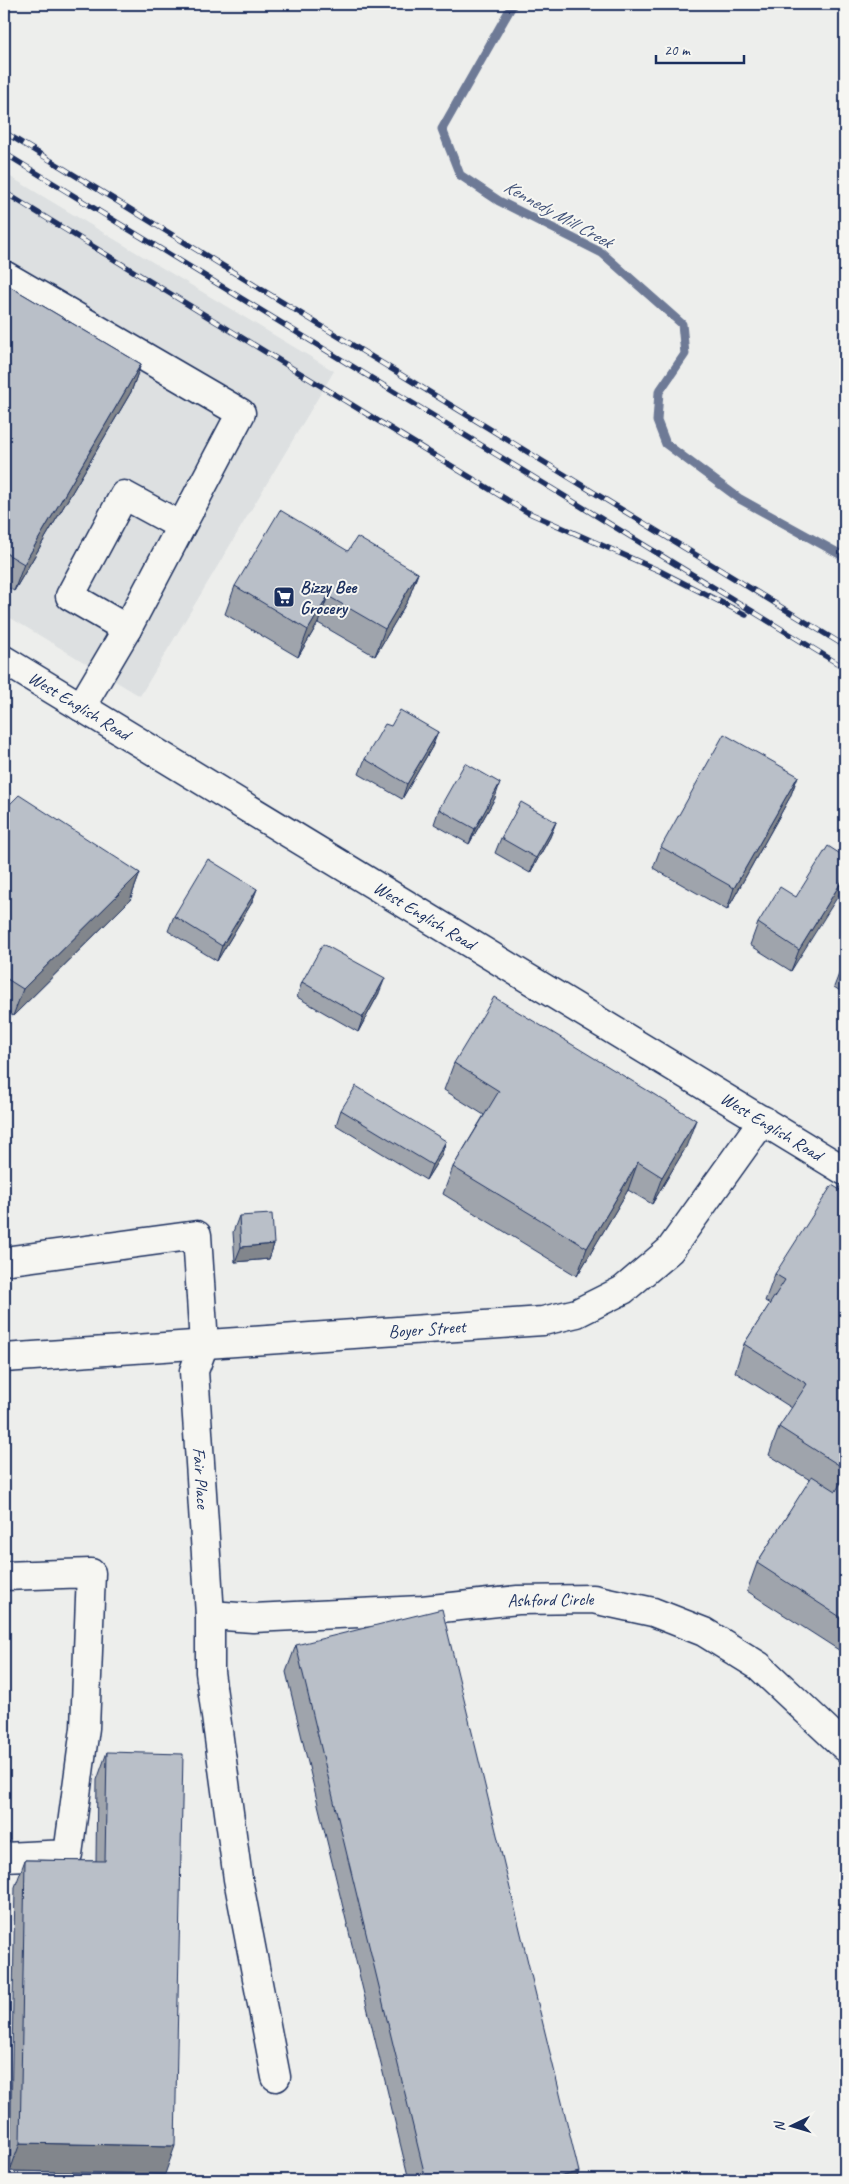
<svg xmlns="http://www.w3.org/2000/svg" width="849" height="2184" font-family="Caveat,sans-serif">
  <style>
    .built { fill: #dde0e1 }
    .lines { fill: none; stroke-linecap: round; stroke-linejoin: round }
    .stream { stroke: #6e7a96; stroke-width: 9 }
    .minor-casing { stroke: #1b2f5e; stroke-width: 31 }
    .major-casing { stroke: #1b2f5e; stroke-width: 31 }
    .minor { stroke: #f6f6f2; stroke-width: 28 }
    .major { stroke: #f6f6f2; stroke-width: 28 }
    .rail-casing { stroke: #1b2f5e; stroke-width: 5.5 }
    .rail { stroke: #f6f6f2; stroke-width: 4; stroke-dasharray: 11; stroke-linecap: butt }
    .wall { fill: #9fa4ac; stroke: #1b2f5e }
    .shaded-wall { fill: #82868c; stroke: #1b2f5e }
    .building { fill: #b9bfc8; stroke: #1b2f5e }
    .labels { text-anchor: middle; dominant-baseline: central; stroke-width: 4; stroke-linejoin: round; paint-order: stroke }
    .poi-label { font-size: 18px; font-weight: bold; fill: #1b2f5e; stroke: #f6f6f2; text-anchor: start }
    .street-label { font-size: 18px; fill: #1b2f5e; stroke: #f6f6f2 }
    .water-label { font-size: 19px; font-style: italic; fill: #44547a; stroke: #f6f6f2 }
  </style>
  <rect width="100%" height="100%" fill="#edeeec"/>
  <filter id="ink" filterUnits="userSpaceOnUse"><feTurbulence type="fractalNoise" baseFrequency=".02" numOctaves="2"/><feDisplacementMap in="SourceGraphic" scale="10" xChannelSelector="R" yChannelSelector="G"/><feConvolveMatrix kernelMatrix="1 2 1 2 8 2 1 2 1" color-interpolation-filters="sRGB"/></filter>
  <g filter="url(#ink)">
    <polygon class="built" points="4,173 334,371 140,696 4,614"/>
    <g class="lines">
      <polyline class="stream" points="513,4 442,129 460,175 499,201 602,253 682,324 685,354 659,392 657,421 666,444 740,499 845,557"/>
      <g class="minor-casing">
        <g id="minor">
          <polyline points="4,275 241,413 127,629 81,707"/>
          <polyline points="127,629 70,596 124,495 181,526"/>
          <path id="s1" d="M4,1261L197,1235L204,1344L194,1371L210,1615V1672L238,1879L276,2077"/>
          <path id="s2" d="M4,1358L543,1321L577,1313L623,1290L670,1250L763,1120"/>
          <polyline points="4,1576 91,1573 85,1728 68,1854 4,1857"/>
          <path id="s3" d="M210,1615L253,1618L422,1610L518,1600L593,1599L653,1612L704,1632L759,1666L845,1747"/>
        </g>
      </g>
      <g class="major-casing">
        <g id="major">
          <path id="s4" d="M4,660L845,1171"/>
        </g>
      </g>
      <use href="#minor" class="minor"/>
      <use href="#major" class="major"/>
      <g class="rail-casing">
        <g id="rail">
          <polyline points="4,132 845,646"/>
          <polyline points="4,153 845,668"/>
          <polyline points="4,192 527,512 660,571 746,615"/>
        </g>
      </g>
      <use href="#rail" class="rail"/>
    </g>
    <g class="wall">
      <polygon points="4,283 141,364 131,392 14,591 4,585"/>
      <polygon points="348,551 418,573 408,600 375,656 318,623 298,657 225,614 235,586"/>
      <polygon points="391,726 438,732 432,747 402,799 359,774 365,759"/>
      <polygon points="798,776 790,797 727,910 653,868 661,847"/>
      <polygon points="495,798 469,844 434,824 439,809"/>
      <polygon points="4,810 140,873 130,900 13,1016 4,1010"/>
      <polygon points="556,822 550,837 530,873 495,853 501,838"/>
      <polygon points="845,857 791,971 750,945 758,923 796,897"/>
      <polygon points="257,889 251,904 217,961 168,931 174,916"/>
      <polygon points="845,960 845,994 834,987 842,966"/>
      <polygon points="302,982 379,993 358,1032 297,997"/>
      <polygon points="454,1063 686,1147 652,1204 628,1190 577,1276 443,1194 453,1167 484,1115 444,1090"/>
      <polygon points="341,1110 446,1141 441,1156 426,1180 336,1125"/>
      <polygon points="845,1193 845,1654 747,1591 757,1563 810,1480 769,1455 779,1427 792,1408 735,1372 744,1344 770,1304 765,1301 775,1274"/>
      <polygon points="239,1216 274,1244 269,1259 235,1262 233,1232"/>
      <polygon points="296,1645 576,2180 409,2180 286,1672"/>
      <polygon points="107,1752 165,2174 10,2171 15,1887 25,1860 96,1861 97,1780"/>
    </g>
    <g class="shaded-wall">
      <polygon points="141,364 131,392 14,591 24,564"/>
      <polygon points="418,573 408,600 375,656 385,629"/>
      <polygon points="328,596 318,623 298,657 308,630"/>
      <polygon points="438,732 432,747 402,799 407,784"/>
      <polygon points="798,776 790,797 727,910 734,888"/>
      <polygon points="500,783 495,798 469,844 475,829"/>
      <polygon points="556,822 550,837 530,873 536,858"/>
      <polygon points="140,873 130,900 13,1016 23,989"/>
      <polygon points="845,876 845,885 791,971 799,950"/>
      <polygon points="257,889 251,904 217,961 222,946"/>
      <polygon points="385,978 379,993 358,1032 363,1017"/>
      <polygon points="696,1120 686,1147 652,1204 662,1177"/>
      <polygon points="446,1141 441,1156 426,1180 432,1165"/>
      <polygon points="638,1162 628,1190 577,1276 587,1248"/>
      <polygon points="274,1244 269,1259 235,1262 241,1247"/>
      <polygon points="20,2143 175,2146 165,2174 10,2171"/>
      <polygon points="579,2172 576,2180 546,2180"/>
    </g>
    <g class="building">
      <polygon points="4,283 141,364 24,564 4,552"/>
      <polygon points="280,510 348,551 357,537 418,573 385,629 328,596 308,630 235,586"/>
      <polygon points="400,710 438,732 407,784 365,759 385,724 391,726"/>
      <polygon points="724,734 798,776 734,888 661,847"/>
      <polygon points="465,763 500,783 475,829 439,809"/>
      <polygon points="19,795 140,873 23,989 4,977 4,810"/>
      <polygon points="521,802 556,822 536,858 501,838"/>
      <polygon points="828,846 845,857 845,876 799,950 758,923 780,887 796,897"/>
      <polygon points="208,859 257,889 222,946 174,916"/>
      <polygon points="323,944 385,978 363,1017 302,982"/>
      <polygon points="845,960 845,968 842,966"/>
      <polygon points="494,997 696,1120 662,1177 638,1162 587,1248 453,1167 499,1091 454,1063"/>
      <polygon points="356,1086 446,1141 432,1165 341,1110"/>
      <polygon points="832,1185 845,1193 845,1310 842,1315 845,1316 845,1469 779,1427 807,1384 744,1344 785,1280 775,1274"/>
      <polygon points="272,1214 274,1244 241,1247 239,1216"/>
      <polygon points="812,1476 836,1491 845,1476 845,1620 757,1563"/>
      <polygon points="442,1609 579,2172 546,2180 426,2180 296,1645"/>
      <polygon points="107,1752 183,1754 175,2146 20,2143 25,1860 105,1861"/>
    </g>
  </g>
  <defs>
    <g id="supermarket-square" transform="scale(1.125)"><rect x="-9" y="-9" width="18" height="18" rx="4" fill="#1b2f5e" stroke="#f6f6f2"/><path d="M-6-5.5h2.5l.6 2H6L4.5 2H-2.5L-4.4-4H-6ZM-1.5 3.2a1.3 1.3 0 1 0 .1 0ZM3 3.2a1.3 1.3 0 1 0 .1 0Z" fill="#fff"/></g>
  </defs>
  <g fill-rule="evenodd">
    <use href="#supermarket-square" x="284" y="597"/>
  </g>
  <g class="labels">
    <g class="poi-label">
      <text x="300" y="587">Bizzy Bee<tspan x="300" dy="21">Grocery</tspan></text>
    </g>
    <g class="street-label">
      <text stroke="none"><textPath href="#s4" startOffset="88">West English Road</textPath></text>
      <text stroke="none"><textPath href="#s4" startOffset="492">West English Road</textPath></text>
      <text stroke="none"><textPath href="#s4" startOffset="898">West English Road</textPath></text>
      <text stroke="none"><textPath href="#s2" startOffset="424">Boyer Street</textPath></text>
      <text stroke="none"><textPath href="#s1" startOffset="440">Fair Place</textPath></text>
      <text stroke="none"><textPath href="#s3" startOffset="341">Ashford Circle</textPath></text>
    </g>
    <g class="water-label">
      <text transform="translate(558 214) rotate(29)">Kennedy Mill Creek</text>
    </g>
  </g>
  <rect width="849" height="2184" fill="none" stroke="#f6f6f2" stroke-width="20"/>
  <rect x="10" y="10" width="829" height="2164" fill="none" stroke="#1b2f5e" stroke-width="2" filter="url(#ink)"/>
  <g transform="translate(792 2126) rotate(265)" stroke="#f6f6f2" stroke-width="4" paint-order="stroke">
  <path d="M0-4L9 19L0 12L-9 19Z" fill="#1b2f5e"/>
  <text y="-8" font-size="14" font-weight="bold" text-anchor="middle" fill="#1b2f5e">N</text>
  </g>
  <path d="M656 55v8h88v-8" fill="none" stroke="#1b2f5e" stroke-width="2.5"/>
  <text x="664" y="55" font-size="15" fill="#1b2f5e" stroke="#f6f6f2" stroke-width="4" paint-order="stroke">20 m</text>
</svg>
